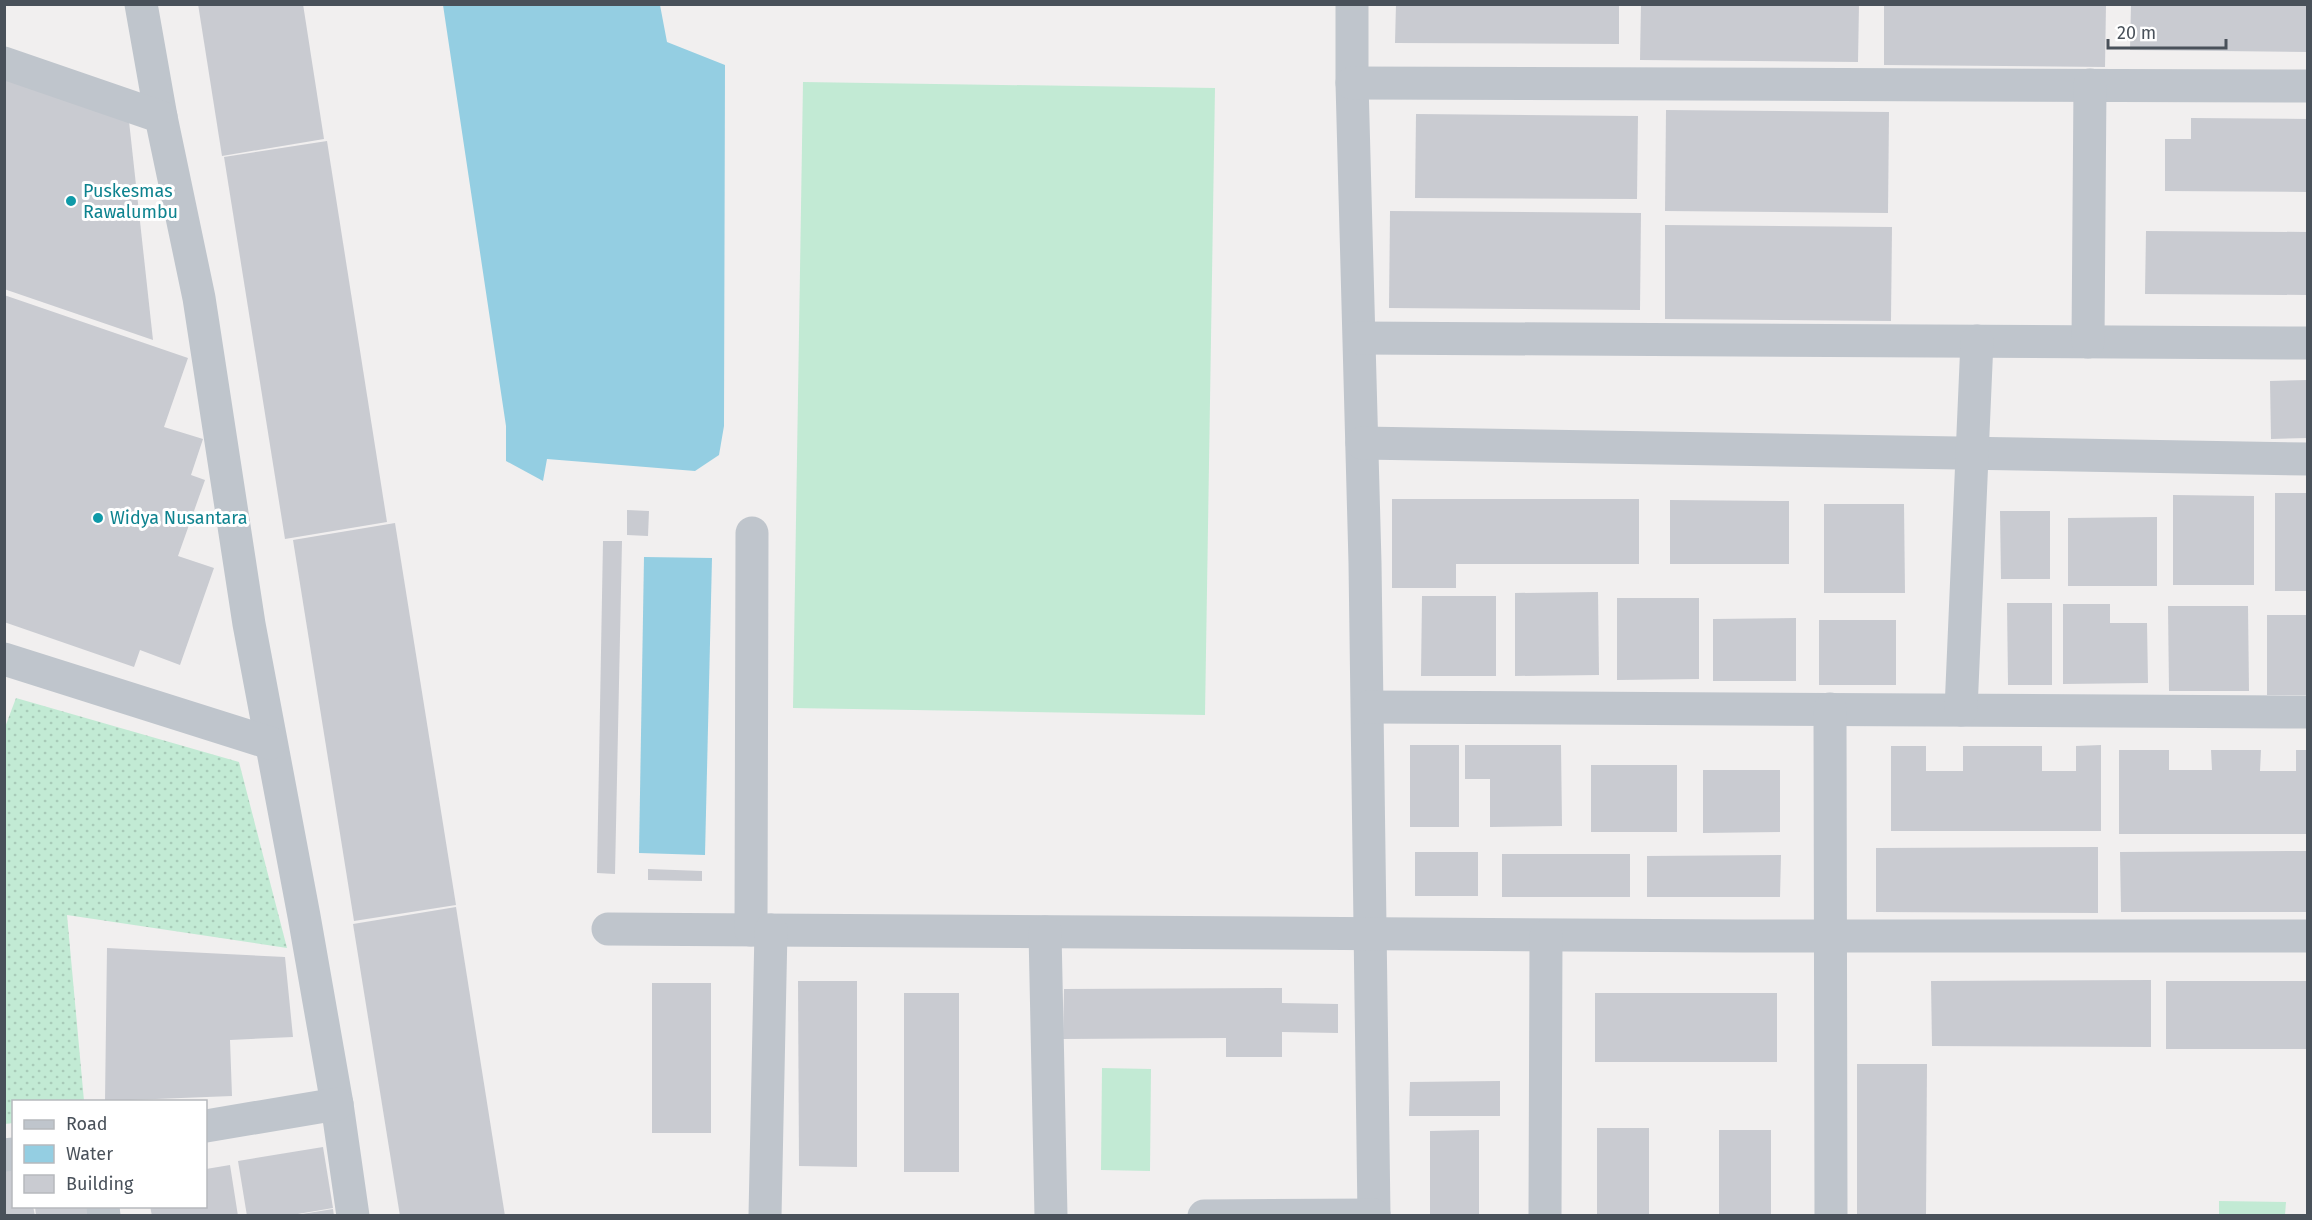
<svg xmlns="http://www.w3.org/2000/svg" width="2312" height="1220" font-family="'Fira Sans',sans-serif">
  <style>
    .grass { fill: url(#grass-dots) }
    .garden { fill: #c2ead4 }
    .water { fill: #94cee2 }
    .building { fill: #c9cbd1 }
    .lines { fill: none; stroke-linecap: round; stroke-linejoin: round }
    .minor { stroke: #bfc5cc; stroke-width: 33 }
    .culture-dot { fill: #0f9aa8; stroke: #fff; stroke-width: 2 }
    .labels { text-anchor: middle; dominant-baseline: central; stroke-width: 6; stroke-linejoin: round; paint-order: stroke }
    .culture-label { font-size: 18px; fill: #0d838f; stroke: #fff; text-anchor: start }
  </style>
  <defs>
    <pattern id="grass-dots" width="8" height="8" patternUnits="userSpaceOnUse" patternTransform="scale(1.5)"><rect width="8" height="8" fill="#c2ead4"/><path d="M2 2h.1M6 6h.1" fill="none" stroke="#a8cab8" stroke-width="1.8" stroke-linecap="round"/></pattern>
  </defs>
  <rect width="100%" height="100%" fill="#f1efef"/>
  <polygon class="grass" points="16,698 239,762 287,948 67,915 84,1101 14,1102 13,1123 5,1124 4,730"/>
  <g class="garden">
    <polygon points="803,82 1215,88 1205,715 793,708"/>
    <polygon points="1102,1068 1151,1069 1150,1171 1101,1170"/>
    <polygon points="2219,1201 2286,1202 2285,1215 2219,1215"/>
  </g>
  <g class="water">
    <polygon points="443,5 660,5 667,42 725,65 724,426 719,455 695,471 547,459 543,481 506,461 506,426"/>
    <polygon points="644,557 712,558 705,855 639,853"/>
  </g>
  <g class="building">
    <polygon points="198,4 303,4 324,139 222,156"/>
    <polygon points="1396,4 1619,4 1619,44 1395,43"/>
    <polygon points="1641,4 1859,4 1858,62 1640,60"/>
    <polygon points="1884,4 2106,4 2105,67 1884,65"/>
    <polygon points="2131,4 2308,4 2308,52 2130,50"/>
    <polygon points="4,69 128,112 153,340 4,289"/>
    <polygon points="1666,110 1889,112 1888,213 1665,211"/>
    <polygon points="1416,114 1638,116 1637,199 1415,198"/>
    <polygon points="2191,118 2308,119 2308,192 2165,191 2165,139 2191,139"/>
    <polygon points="327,141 387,522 285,539 224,157"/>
    <polygon points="1390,211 1641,213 1640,310 1389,308"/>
    <polygon points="1665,225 1892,227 1891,321 1665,319"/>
    <polygon points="2146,231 2308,232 2308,295 2145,294"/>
    <polygon points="4,295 188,358 164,427 203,439 191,475 205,480 178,556 214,568 180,665 140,650 134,667 4,622"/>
    <polygon points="2308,380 2308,438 2271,439 2270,381"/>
    <rect x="2275" y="493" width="33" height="98"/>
    <polygon points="2173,495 2254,496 2254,585 2173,585"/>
    <polygon points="1392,499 1639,499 1639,564 1456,564 1456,588 1392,588"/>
    <polygon points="1670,500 1789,501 1789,564 1670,564"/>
    <polygon points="1824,504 1904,504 1905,593 1824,593"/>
    <polygon points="627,510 649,511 648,536 627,535"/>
    <polygon points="2000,511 2050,511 2050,579 2001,579"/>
    <polygon points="2157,517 2157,586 2068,586 2068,518"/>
    <polygon points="395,523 456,905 354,921 293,540"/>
    <polygon points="603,541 622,541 615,874 597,873"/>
    <polygon points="1598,592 1599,675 1515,676 1515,593"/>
    <polygon points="1422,596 1496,596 1496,676 1421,676"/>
    <polygon points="1617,598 1699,598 1699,679 1617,680"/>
    <polygon points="2007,603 2052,603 2052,685 2008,685"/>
    <polygon points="2063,604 2110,604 2110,623 2147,623 2148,683 2063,684"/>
    <polygon points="2168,606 2248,606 2249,691 2169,691"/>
    <rect x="2267" y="615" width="41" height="80"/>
    <polygon points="1796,618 1796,681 1713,681 1713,619"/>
    <rect x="1819" y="620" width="77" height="65"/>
    <rect x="1410" y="745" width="49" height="82"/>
    <polygon points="1465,745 1561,745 1562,826 1490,827 1490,779 1465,779"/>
    <polygon points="2101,745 2101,831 1891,831 1891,746 1926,746 1926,771 1963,771 1963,746 2042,746 2042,771 2076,771 2076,746"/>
    <polygon points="2119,750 2169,750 2169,770 2212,770 2211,750 2261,750 2260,771 2296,771 2296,750 2308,750 2308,834 2119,834"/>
    <rect x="1591" y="765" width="86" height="67"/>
    <polygon points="1703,770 1780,770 1780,832 1703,833"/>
    <polygon points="2098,847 2098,913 1876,912 1876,848"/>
    <polygon points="2308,851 2308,912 2121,912 2120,852"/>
    <rect x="1415" y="852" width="63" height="44"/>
    <rect x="1502" y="854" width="128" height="43"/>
    <polygon points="1781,855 1780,897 1647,897 1647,856"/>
    <polygon points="648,869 702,871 702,881 648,880"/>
    <polygon points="456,907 505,1216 400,1216 353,924"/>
    <polygon points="107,948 285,957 293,1037 230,1040 232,1096 105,1101"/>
    <polygon points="2151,980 2151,1047 1932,1046 1931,981"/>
    <polygon points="798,981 857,981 857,1167 799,1166"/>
    <rect x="2166" y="981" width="142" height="68"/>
    <rect x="652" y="983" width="59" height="150"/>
    <polygon points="1282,988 1282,1003 1338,1004 1338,1033 1282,1032 1282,1057 1226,1057 1226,1038 1063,1039 1064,989"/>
    <rect x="904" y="993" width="55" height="179"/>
    <rect x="1595" y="993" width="182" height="69"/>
    <polygon points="1857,1064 1927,1064 1926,1216 1857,1216"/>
    <polygon points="1500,1081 1500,1116 1409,1116 1410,1082"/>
    <rect x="1597" y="1128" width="52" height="88"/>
    <polygon points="1479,1130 1479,1216 1430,1216 1430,1131"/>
    <rect x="1719" y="1130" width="52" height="86"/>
    <polygon points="323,1147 333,1208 286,1216 247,1216 238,1161"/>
    <polygon points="4,1164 14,1164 14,1206 33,1206 35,1216 4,1216"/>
    <polygon points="230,1165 238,1216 152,1216 150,1206 206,1206 206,1169"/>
    <polygon points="35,1206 97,1206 98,1216 36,1216"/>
    <polygon points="333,1209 334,1216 302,1216 302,1214"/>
  </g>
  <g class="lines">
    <g class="minor">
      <polyline points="141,4 161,117"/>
      <polyline points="1352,4 1352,83 1365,563 1374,1216"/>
      <polyline points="4,63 161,117 199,298 249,624 304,916 337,1104 353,1216"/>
      <polyline points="1352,83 2308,86"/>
      <polyline points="1360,338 2308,343"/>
      <polyline points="2088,342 2090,85"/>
      <polyline points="1362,443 2308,459"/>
      <polyline points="4,659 270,743"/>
      <polyline points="1368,707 2308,712"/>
      <polyline points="1830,709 1831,1216"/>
      <polyline points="1961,710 1977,341"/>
      <polyline points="608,929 1743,936 2308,936"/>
      <polyline points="751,930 752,533"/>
      <polyline points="1045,932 1051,1216"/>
      <polyline points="206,1126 337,1104"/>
      <polyline points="4,1155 14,1154"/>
      <polyline points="103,1206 104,1216"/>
      <polyline points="765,1216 771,930"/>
      <polyline points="1204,1216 1374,1215"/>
      <polyline points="1545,1216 1546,936"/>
    </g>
  </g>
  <g class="culture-dot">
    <circle cx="71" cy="201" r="6"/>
    <circle cx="98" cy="518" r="6"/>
  </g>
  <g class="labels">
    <g class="culture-label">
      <text x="83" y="191">Puskesmas<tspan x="83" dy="21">Rawalumbu</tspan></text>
      <text x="110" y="518">Widya Nusantara</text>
    </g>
  </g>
  <rect width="2312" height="1220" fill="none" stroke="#49515a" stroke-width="12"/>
  <rect x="12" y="1100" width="195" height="108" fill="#ffffff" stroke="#b6b9bd" stroke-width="1.5"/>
  <rect x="24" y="1120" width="30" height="9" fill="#bfc5cc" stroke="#b6b9bd" stroke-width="1.5"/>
  <text x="66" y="1130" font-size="18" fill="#49515a">Road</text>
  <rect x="24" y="1145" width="30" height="18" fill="#94cee2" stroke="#b6b9bd" stroke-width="1.5"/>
  <text x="66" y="1160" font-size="18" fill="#49515a">Water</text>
  <rect x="24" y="1175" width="30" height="18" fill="#c9cbd1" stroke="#b6b9bd" stroke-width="1.5"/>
  <text x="66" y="1190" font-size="18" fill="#49515a">Building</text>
  <path d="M2108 39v9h118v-9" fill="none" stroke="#49515a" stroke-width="3"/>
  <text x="2117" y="39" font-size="18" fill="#49515a" stroke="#ffffff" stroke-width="4.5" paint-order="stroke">20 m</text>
</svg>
